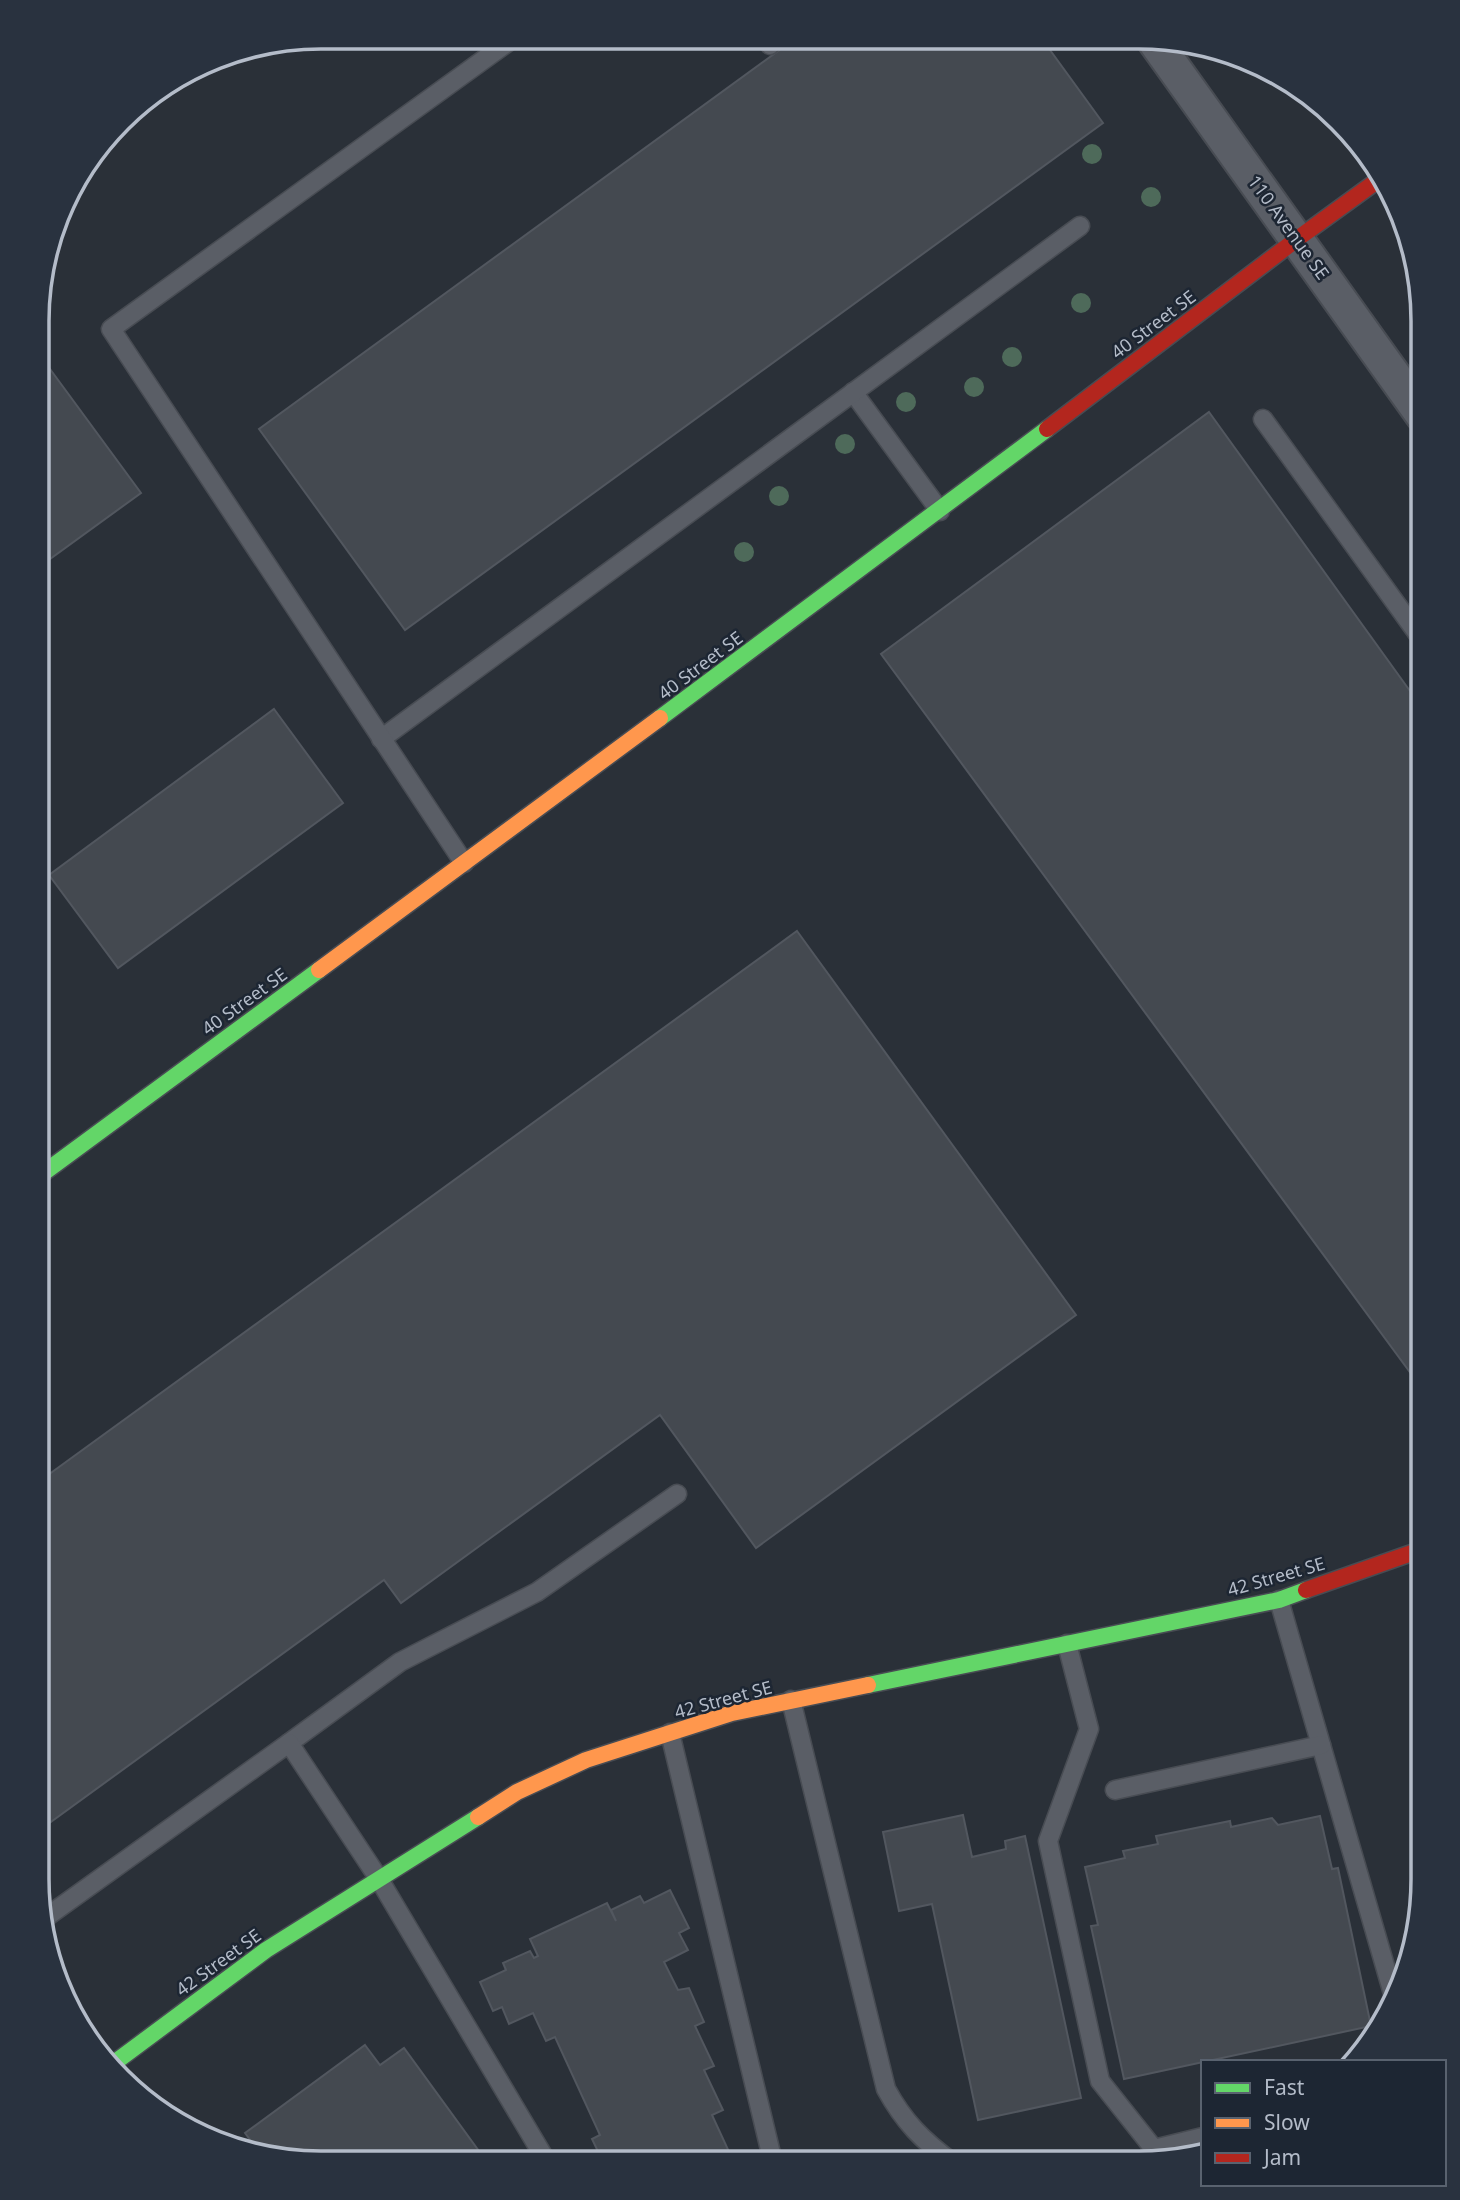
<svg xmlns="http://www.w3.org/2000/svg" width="1460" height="2200" font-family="'Noto Sans',sans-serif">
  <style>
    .building { fill: #444950; stroke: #52575f; stroke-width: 2 }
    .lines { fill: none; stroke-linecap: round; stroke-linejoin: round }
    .lane-casing { stroke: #484c53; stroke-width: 21 }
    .street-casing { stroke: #484c53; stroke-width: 37 }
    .fast-casing { stroke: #484c53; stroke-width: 19 }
    .slow-casing { stroke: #484c53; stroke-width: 19 }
    .jam-casing { stroke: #484c53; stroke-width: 19 }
    .lane { stroke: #5a5e66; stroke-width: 18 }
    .street { stroke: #5a5e66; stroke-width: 33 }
    .fast { stroke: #63d668; stroke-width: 16 }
    .slow { stroke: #ff974d; stroke-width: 16 }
    .jam { stroke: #b3261e; stroke-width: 16 }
    .tree { fill: #4e6a5a }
    .labels { text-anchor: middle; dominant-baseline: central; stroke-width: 5; stroke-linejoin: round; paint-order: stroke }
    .street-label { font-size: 18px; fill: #b4bcc9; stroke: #1d2633 }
    .rim { fill: none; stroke: #b4bcc9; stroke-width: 3.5 }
  </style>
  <rect width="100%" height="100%" fill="#2a3038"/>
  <g class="building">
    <polygon points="796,38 1042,39 1103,123 405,630 259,429"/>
    <polygon points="163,91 125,118 134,107"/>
    <polygon points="39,354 141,493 39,567"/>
    <polygon points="1209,412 1423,709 1423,1390 881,654"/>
    <polygon points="274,709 343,803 118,968 49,875"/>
    <polygon points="797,931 1076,1315 756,1548 660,1415 401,1603 384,1580 37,1832 37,1483"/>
    <polygon points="963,1815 972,1857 1006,1849 1005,1841 1025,1836 1081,2098 978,2120 932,1904 899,1911 883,1832"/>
    <polygon points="1320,1816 1332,1869 1338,1868 1371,2026 1124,2079 1091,1926 1098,1925 1085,1867 1125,1858 1123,1851 1158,1844 1156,1836 1230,1821 1231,1827 1272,1818 1278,1825"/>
    <polygon points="670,1890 689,1928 679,1933 688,1950 664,1962 678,1990 689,1988 704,2022 695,2026 714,2066 704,2070 723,2110 712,2115 731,2156 721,2162 603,2162 592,2139 600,2135 555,2037 546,2041 533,2013 509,2024 502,2007 493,2011 480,1982 506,1970 503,1963 530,1951 534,1958 538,1956 530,1939 607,1903 616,1921 611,1910 640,1896 644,1903"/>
    <polygon points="365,2045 380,2065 404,2048 484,2158 479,2161 285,2161 257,2153 259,2152 245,2133"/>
  </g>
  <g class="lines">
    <g class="lane-casing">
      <g id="lane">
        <polyline points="765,38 770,45"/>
        <polyline points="853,392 940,511"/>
        <polyline points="1263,419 1423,641"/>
        <polyline points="381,739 1080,226"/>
        <polyline points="464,863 111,329 515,37"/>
        <polyline points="1279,1600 1394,1997"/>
        <polyline points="1067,1644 1089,1729 1048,1841 1100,2081 1154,2149 1203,2137"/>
        <path d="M791,1700L886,2089C904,2122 922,2140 953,2163"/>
        <polyline points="670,1733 773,2162"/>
        <polyline points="289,1743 400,1662 537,1592 677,1494"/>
        <polyline points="1115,1790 1321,1745"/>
        <polyline points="45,1918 289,1743 379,1879 547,2162"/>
      </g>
    </g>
    <g class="street-casing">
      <polyline id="street" points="1153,39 1423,416"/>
    </g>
    <g class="fast-casing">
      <g id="fast">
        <polyline points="660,718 1047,429"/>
        <polyline points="38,1177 319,970"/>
        <polyline points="868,1685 1279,1600 1306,1590"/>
        <polyline points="110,2066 266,1950 478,1817"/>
      </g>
    </g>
    <g class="slow-casing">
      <g id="slow">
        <polyline points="319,970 660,718"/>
        <polyline points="478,1817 517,1792 586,1760 732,1713 868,1685"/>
      </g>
    </g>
    <g class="jam-casing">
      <g id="jam">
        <polyline points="1047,429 1297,239 1381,178"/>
        <polyline points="1306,1590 1423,1549"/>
      </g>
    </g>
    <use href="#lane" class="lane"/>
    <use href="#street" class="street"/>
    <use href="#fast" class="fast"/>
    <use href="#slow" class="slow"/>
    <use href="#jam" class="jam"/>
  </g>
  <g class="tree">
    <circle cx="1092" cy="154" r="10"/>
    <circle cx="1151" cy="197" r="10"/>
    <circle cx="1081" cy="303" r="10"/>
    <circle cx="1012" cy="357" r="10"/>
    <circle cx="974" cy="387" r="10"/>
    <circle cx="906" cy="402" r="10"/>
    <circle cx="845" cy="444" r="10"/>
    <circle cx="779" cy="496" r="10"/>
    <circle cx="744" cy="552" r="10"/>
  </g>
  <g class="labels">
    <g class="street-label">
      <text transform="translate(1289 227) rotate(54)">110 Avenue SE</text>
      <text transform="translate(1153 324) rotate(-37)">40 Street SE</text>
      <text transform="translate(700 665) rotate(-37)">40 Street SE</text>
      <text transform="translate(244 1001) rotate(-36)">40 Street SE</text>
      <text transform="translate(1276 1576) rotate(-16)">42 Street SE</text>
      <text transform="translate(723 1699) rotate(-15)">42 Street SE</text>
      <text transform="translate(218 1962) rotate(-36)">42 Street SE</text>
    </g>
  </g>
  <path d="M0 0H1460V2200H0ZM321 49H1139A272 272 0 0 1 1411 321V1879A272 272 0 0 1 1139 2151H321A272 272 0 0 1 49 1879V321A272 272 0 0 1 321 49Z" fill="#29323f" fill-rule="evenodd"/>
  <path class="rim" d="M321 49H1139A272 272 0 0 1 1411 321V1879A272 272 0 0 1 1139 2151H321A272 272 0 0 1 49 1879V321A272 272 0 0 1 321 49Z"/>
  <rect x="1201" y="2060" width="245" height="126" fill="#1d2633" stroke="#59626f" stroke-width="2"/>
  <rect x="1215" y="2083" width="35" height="10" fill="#63d668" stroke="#59626f" stroke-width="2"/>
  <text x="1264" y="2095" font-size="21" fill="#b4bcc9">Fast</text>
  <rect x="1215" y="2118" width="35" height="10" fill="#ff974d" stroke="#59626f" stroke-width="2"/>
  <text x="1264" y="2130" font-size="21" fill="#b4bcc9">Slow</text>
  <rect x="1215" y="2153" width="35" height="10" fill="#b3261e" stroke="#59626f" stroke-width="2"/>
  <text x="1264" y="2165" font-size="21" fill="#b4bcc9">Jam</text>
</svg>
